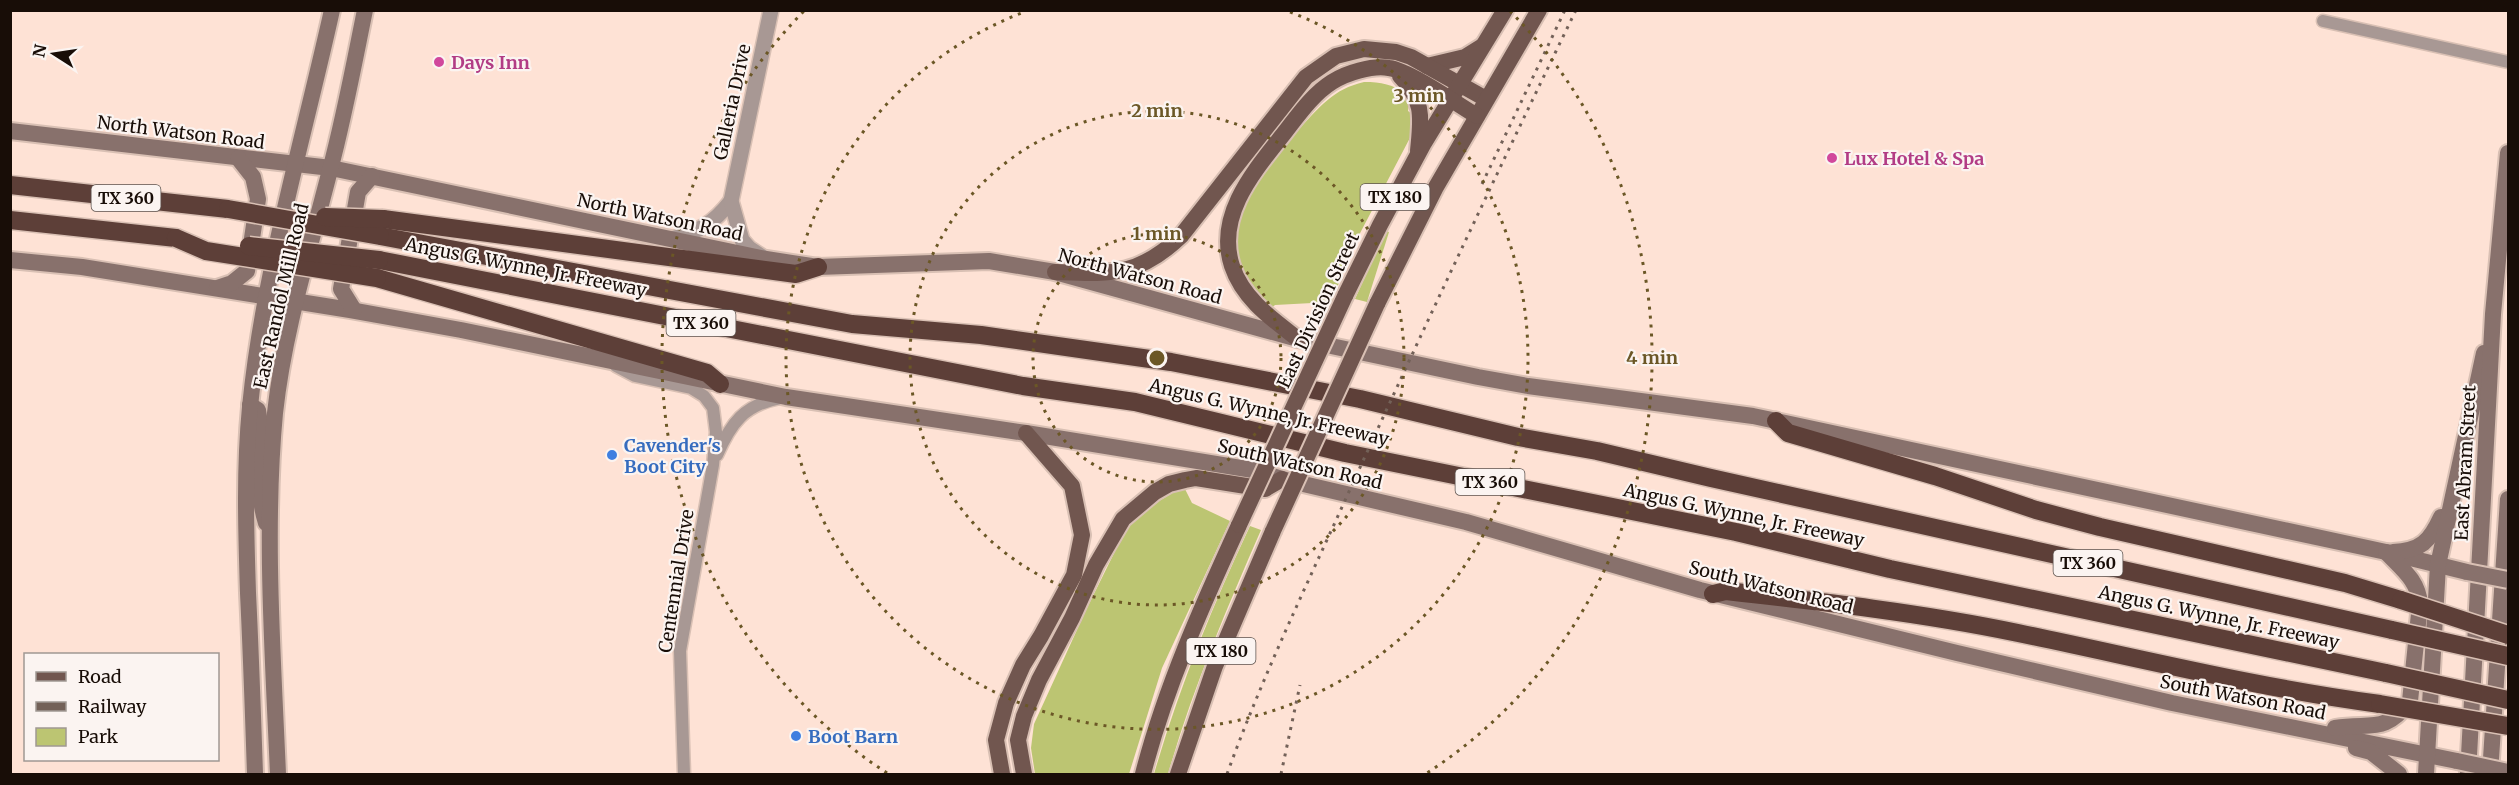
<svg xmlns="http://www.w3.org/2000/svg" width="2519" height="785" font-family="Merriweather,serif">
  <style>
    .green { fill: #bcc572 }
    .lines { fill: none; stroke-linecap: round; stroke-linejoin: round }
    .minor-casing { stroke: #d9c0b4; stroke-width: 15 }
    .tertiary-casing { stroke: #d9c0b4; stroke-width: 18 }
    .secondary-casing { stroke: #d9c0b4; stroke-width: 20 }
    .primary-casing { stroke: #d9c0b4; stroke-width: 20 }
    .motorway-casing { stroke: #d9c0b4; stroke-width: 21 }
    .minor { stroke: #a89894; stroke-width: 12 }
    .tertiary { stroke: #a89894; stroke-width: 15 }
    .secondary { stroke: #88716c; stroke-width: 16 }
    .primary { stroke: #71564f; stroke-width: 16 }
    .motorway { stroke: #5d3f38; stroke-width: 18 }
    .rail { stroke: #736158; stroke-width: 3; stroke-dasharray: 3 6; stroke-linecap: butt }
    .secondary-bridge-casing { stroke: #d9c0b4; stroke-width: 20; stroke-linecap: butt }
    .primary-bridge-casing { stroke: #d9c0b4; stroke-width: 20; stroke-linecap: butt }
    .motorway-bridge-casing { stroke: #d9c0b4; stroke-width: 21; stroke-linecap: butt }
    .secondary-bridge { stroke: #88716c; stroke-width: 16 }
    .primary-bridge { stroke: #71564f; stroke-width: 16 }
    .motorway-bridge { stroke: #5d3f38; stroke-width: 18 }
    .ring { fill: none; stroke: #6b5726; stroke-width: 3; stroke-dasharray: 3 6 }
    .hotel-dot { fill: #d1479c; stroke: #fbf4f1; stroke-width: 2 }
    .shop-dot { fill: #3f7fe0; stroke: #fbf4f1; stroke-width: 2 }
    .labels { text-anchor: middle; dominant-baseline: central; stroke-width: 4.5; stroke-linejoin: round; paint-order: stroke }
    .shield { fill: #fbf4f1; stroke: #5c524d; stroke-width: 1.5 }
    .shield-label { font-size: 16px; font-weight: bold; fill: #180d07 }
    .hotel-label { font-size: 18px; font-weight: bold; fill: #b23c85; stroke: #fbf4f1; text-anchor: start }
    .street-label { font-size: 18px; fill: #180d07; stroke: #fbf4f1 }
    .shop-label { font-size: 18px; font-weight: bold; fill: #366cbe; stroke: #fbf4f1; text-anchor: start }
    .centre { fill: #6b5726; stroke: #fbf4f1; stroke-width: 3 }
    .ring-label { font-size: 18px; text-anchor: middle; font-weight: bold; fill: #6b5726; stroke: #fbf4f1; stroke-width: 4.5; stroke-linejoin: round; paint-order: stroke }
  </style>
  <rect width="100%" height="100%" fill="#fee2d5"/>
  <g class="green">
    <path d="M1364,82C1381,82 1393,84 1407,95L1404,98L1409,105L1408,111L1411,113V122H1414L1410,132L1412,134L1358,237L1331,302L1275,305L1269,310C1240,281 1226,241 1243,202C1250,184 1285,144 1299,129C1320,107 1333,89 1364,82Z"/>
    <polygon points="1386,231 1389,232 1367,302 1355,299"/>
    <polygon points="1185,489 1192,503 1230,521 1162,668 1129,774 1035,774 1031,748 1034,724 1087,608 1126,529 1146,509 1174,492"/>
    <path d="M1250,526L1261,530C1226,610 1192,690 1168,774H1154C1179,688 1212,607 1250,526Z"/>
  </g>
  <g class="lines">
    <g class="minor-casing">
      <g id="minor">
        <polyline points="2323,21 2508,62"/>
        <polyline points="616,366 635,376 691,388 704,396 713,408 716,432 713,465 680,651 684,774"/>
        <path d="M717,455C731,423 744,405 780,398"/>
      </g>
    </g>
    <g class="tertiary-casing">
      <g id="tertiary">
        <path d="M672,239C700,231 713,224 731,201"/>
        <polyline points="764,258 749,248 742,240 731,201 771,10"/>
      </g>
    </g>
    <g class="secondary-casing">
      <g id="secondary">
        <polyline points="10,131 331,168 766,259 818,267 989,261 1055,272 1298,339 1478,377 1528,386 1753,416 2386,552 2467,572"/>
        <polyline points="10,260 82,267 350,310 461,330 786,397 1026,433 1253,470 1282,479 1466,522 1700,590 1957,653 2172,703 2457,761"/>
        <polyline points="217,288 232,283 247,271 258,199 253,177 238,158"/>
        <polyline points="354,310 341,289 358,192 372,176"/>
        <path d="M250,405L258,410C266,449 253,483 266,523"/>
        <path d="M2393,552C2421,551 2430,541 2441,517"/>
        <path d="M2335,728C2371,722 2384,735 2410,701L2420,604C2418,580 2402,569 2386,552"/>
        <polyline points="2356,748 2371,752 2399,774"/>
        <path d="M255,774C253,714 251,653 248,593C246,530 244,469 250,407C263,274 303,141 332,10"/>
        <path d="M278,774C273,657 264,529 275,413C284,330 310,249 330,170C344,118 354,64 365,10"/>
        <polyline points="2426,774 2438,565 2484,353"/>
        <polyline points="2468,774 2493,314 2508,153"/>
        <polyline points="2490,774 2508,499"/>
      </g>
    </g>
    <g class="primary-casing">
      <g id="primary">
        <polyline points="1427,66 1465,57 1481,47"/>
        <path d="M1400,76C1425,102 1421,118 1418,151"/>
        <path d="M1055,272C1111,274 1138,277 1181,236L1306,77L1336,56L1364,49L1396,52L1411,57L1486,99"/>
        <polyline points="1345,296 1380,225 1424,143 1505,10"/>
        <polyline points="1377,304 1436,187 1539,10"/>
        <path d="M1298,339C1272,319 1243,299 1232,266C1215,214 1256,169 1285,132C1299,114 1313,94 1332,82C1346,73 1372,65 1389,68C1410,71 1457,104 1477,116"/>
        <polyline points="1002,774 996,740 1006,703 1023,665 1041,636 1074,575 1082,535 1072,486 1026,433"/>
        <polyline points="1024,774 1018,740 1024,716 1039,680 1072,618 1096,565 1123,519 1155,492 1169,484 1185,480 1196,478 1265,489 1282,479"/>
        <path d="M1143,774C1165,688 1202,606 1239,525"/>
        <polyline points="1178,774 1215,666 1273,531"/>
      </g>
    </g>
    <g class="motorway-casing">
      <g id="motorway">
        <polyline points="10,185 228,209"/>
        <polyline points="383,219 796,274 818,267"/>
        <polyline points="10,220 176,238"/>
        <polyline points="380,236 852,324 981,335 1171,362 1360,399 1518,437 1597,451 1711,478 2392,630"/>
        <polyline points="379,260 1023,386 1135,402 1345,453 1736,532 1890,569 2386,673"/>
        <polyline points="377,278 707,373 720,384"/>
        <polyline points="1776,421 1788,433 1935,476 2036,510 2100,527 2345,583 2401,600"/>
        <path d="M1713,594L1726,591C1824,602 1922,613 2018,633C2139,658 2258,688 2380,704"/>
      </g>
    </g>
    <use href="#minor" class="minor"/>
    <use href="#tertiary" class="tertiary"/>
    <use href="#secondary" class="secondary"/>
    <use href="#primary" class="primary"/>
    <use href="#motorway" class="motorway"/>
    <g class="rail">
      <polyline points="1482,184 1565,10"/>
      <path d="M1227,774C1264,672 1312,574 1357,474C1428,319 1501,164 1576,10"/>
      <polyline points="1281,774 1300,685"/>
    </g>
    <g class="secondary-bridge-casing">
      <g id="secondary-bridge">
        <polyline points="2467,572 2508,580"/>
        <polyline points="2457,761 2508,772"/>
      </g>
    </g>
    <g class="primary-bridge-casing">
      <g id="primary-bridge">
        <polyline points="1239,525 1345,296"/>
        <polyline points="1273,531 1377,304"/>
      </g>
    </g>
    <g class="motorway-bridge-casing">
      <g id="motorway-bridge">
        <polyline points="228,209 380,236"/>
        <polyline points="325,217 383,219"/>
        <polyline points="176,238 206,251 377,278"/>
        <polyline points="249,246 379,260"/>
        <polyline points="2401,600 2508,635"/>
        <polyline points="2392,630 2508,656"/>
        <polyline points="2386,673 2508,700"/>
        <polyline points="2380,704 2508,726"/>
      </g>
    </g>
    <use href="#secondary-bridge" class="secondary-bridge"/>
    <use href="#primary-bridge" class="primary-bridge"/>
    <use href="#motorway-bridge" class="motorway-bridge"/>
  </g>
  <g class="ring">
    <circle cx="1157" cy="358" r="124"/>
    <circle cx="1157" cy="358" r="247"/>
    <path d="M1290 12A371 371 0 1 1 1024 12"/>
    <path d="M887 773A495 495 0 0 1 804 11M1510 11A495 495 0 0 1 1427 773"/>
  </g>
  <g class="hotel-dot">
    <circle cx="439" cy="62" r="6"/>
    <circle cx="1832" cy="158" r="6"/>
  </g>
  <g class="shop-dot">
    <circle cx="612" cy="455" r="6"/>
    <circle cx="796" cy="736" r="6"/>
  </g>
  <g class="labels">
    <g class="shield">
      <rect x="1360.5" y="184" width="69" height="26" rx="4.5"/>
      <rect x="91.5" y="185" width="69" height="26" rx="4.5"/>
      <rect x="666.5" y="310" width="69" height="26" rx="4.5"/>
      <rect x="1455.5" y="469" width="69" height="26" rx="4.5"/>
      <rect x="2053.5" y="550" width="69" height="26" rx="4.5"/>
      <rect x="1186.5" y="638" width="69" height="26" rx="4.5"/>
    </g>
    <g class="shield-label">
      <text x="1395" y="197">TX 180</text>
      <text x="126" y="198">TX 360</text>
      <text x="701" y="323">TX 360</text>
      <text x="1490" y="482">TX 360</text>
      <text x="2088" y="563">TX 360</text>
      <text x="1221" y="651">TX 180</text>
    </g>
    <g class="hotel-label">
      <text x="451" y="62">Days Inn</text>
      <text x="1844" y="158">Lux Hotel &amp; Spa</text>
    </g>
    <g class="street-label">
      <text transform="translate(732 102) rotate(-78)">Galleria Drive</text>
      <text transform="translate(181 132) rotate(7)">North Watson Road</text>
      <text transform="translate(660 217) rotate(12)">North Watson Road</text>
      <text transform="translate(526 267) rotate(11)">Angus G. Wynne, Jr. Freeway</text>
      <text transform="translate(1140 276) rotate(15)">North Watson Road</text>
      <text transform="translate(281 296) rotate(-77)">East Randol Mill Road</text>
      <text transform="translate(1318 310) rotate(-65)">East Division Street</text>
      <text transform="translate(1269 412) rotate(13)">Angus G. Wynne, Jr. Freeway</text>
      <text transform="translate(2465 463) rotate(-87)">East Abram Street</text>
      <text transform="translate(1300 464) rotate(13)">South Watson Road</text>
      <text transform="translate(1744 515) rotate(12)">Angus G. Wynne, Jr. Freeway</text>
      <text transform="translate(676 581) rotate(-81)">Centennial Drive</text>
      <text transform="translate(1771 587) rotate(14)">South Watson Road</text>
      <text transform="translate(2219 617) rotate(12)">Angus G. Wynne, Jr. Freeway</text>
      <text transform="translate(2243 697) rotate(11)">South Watson Road</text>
    </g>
    <g class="shop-label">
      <text x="624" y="445">Cavender's<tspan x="624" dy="21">Boot City</tspan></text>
      <text x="808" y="736">Boot Barn</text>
    </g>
  </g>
  <circle cx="1157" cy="358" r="9" class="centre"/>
  <g class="ring-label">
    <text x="1419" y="102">3 min</text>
    <text x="1157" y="117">2 min</text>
    <text x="1157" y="240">1 min</text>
    <text x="1652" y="364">4 min</text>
  </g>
  <rect width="2519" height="785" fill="none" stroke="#180d07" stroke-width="24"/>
  <rect x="24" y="653" width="195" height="108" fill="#fbf4f1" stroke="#a09893" stroke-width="1.5"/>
  <rect x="36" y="672" width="30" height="9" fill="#71564f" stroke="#a09893" stroke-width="1.5"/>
  <text x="78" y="683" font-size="18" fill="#180d07">Road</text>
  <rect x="36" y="702" width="30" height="9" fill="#736158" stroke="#a09893" stroke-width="1.5"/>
  <text x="78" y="713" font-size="18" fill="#180d07">Railway</text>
  <rect x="36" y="728" width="30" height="18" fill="#bcc572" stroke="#a09893" stroke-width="1.5"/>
  <text x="78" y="743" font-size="18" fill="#180d07">Park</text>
  <g transform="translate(54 54) rotate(282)" stroke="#fbf4f1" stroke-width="4.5" paint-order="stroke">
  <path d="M0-4.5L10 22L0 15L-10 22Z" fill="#180d07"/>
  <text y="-9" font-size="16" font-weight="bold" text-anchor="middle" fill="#180d07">N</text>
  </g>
</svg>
